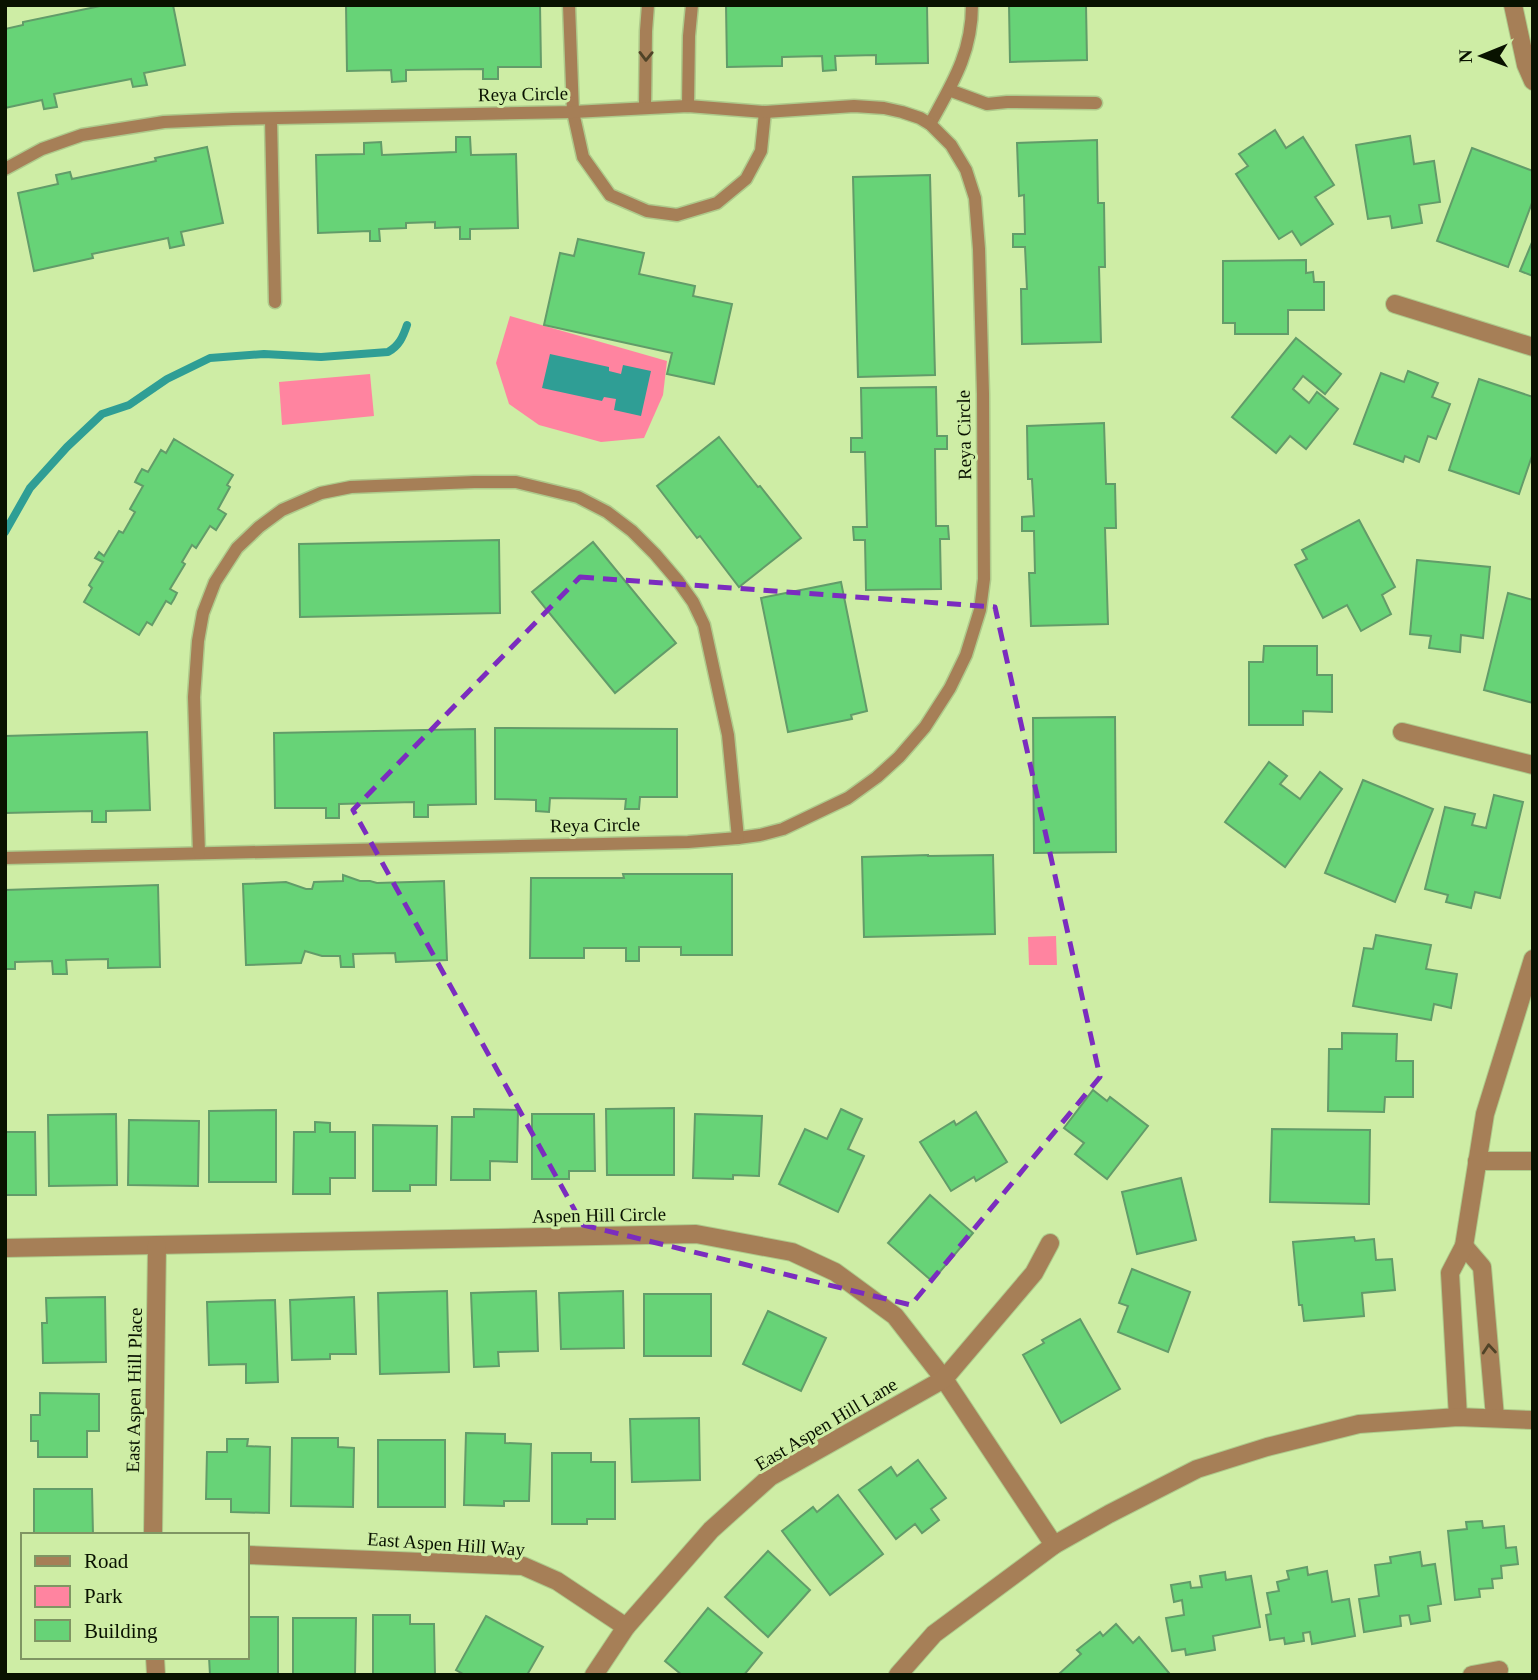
<svg xmlns="http://www.w3.org/2000/svg" width="1538" height="1680" font-family="Georgia,serif">
  <style>
    .green { fill: #ff84a0 }
    .water { fill: #2f9e95 }
    .lines { fill: none; stroke-linecap: round; stroke-linejoin: round }
    .stream { stroke: #2f9e95; stroke-width: 8 }
    .building { fill: #67d377; stroke: #629c69; stroke-width: 2 }
    .service-casing { stroke: #aeca8b; stroke-width: 15 }
    .minor-casing { stroke: #aeca8b; stroke-width: 20 }
    .tertiary-casing { stroke: #aeca8b; stroke-width: 20 }
    .service { stroke: #a67f57; stroke-width: 12 }
    .minor { stroke: #a67f57; stroke-width: 18 }
    .tertiary { stroke: #a67f57; stroke-width: 18 }
    .oneway { stroke: #504327 }
    .marked { fill: none; stroke: #7b2cbf; stroke-width: 5; stroke-dasharray: 14 9; stroke-linejoin: round }
    .labels { text-anchor: middle; dominant-baseline: central; stroke-width: 6; stroke-linejoin: round; paint-order: stroke }
    .street-label { font-size: 19px; fill: #091200; stroke: #ceeda5 }
  </style>
  <rect width="100%" height="100%" fill="#ceeda5"/>
  <g class="green">
    <polygon points="510,316 667,361 663,395 644,438 601,442 539,425 509,404 496,363"/>
    <polygon points="370,374 374,416 282,425 279,382"/>
    <polygon points="1056,936 1057,965 1029,965 1028,937"/>
  </g>
  <polygon class="water" points="550,354 609,367 609,371 621,374 623,365 651,371 641,416 614,410 616,399 604,397 602,401 542,388"/>
  <g class="lines">
    <path class="stream" d="M5,532L30,488L67,447L102,414L129,405L167,379L210,358L264,354L321,357L388,352C399,346 403,337 407,325"/>
  </g>
  <g class="building">
    <polygon points="105,5 173,5 185,65 144,73 147,85 133,87 131,79 54,94 57,107 44,109 42,100 5,108 5,29 23,25 23,22"/>
    <polygon points="346,5 540,5 541,67 498,67 498,79 483,79 483,69 406,70 406,81 392,82 391,70 347,71"/>
    <polygon points="726,5 927,5 928,63 876,64 876,55 835,56 836,70 823,71 822,56 782,57 782,66 727,67"/>
    <polygon points="1009,5 1086,5 1087,60 1010,62"/>
    <polygon points="1275,130 1286,148 1303,137 1334,185 1315,197 1333,224 1301,245 1292,231 1279,239 1236,174 1248,166 1239,154"/>
    <polygon points="1410,136 1414,164 1434,161 1440,202 1419,205 1422,223 1392,228 1390,216 1368,219 1356,145"/>
    <polygon points="456,137 470,137 471,155 516,154 518,228 470,229 470,239 460,239 460,227 435,228 435,222 406,223 406,228 379,229 380,241 370,241 370,231 318,233 316,155 364,154 364,143 381,142 382,155 456,152"/>
    <polygon points="1097,140 1098,203 1104,203 1105,267 1099,267 1101,342 1022,344 1021,289 1027,289 1025,247 1013,247 1013,234 1025,234 1024,195 1019,196 1017,143"/>
    <polygon points="207,147 223,223 181,232 184,245 170,248 168,238 92,254 93,258 34,271 18,193 58,184 56,175 70,172 72,179 156,161 155,158"/>
    <polygon points="1472,148 1533,171 1533,200 1508,267 1437,241"/>
    <polygon points="930,175 935,375 858,377 853,177"/>
    <polygon points="578,239 644,253 639,274 695,286 693,296 732,304 714,384 667,374 672,353 544,325 560,253 574,256"/>
    <polygon points="1533,240 1533,276 1520,271"/>
    <polygon points="1306,260 1306,273 1313,272 1314,282 1324,282 1324,310 1288,310 1288,334 1235,334 1235,323 1223,323 1223,261"/>
    <polygon points="1296,338 1341,374 1325,394 1303,376 1293,389 1309,403 1317,392 1338,409 1306,449 1290,436 1276,453 1232,417"/>
    <polygon points="1408,371 1438,383 1432,397 1450,404 1436,439 1428,436 1419,462 1405,456 1403,462 1354,444 1381,373 1404,382"/>
    <polygon points="1479,379 1533,397 1533,453 1519,494 1449,470"/>
    <polygon points="936,387 937,436 947,436 947,449 935,449 936,526 948,526 949,539 940,539 941,589 866,590 865,540 854,540 853,527 867,527 865,452 851,452 851,438 862,438 861,388"/>
    <polygon points="1104,423 1106,484 1115,484 1116,528 1105,528 1108,624 1031,626 1029,573 1035,573 1034,531 1022,531 1022,517 1034,516 1032,479 1028,479 1027,426"/>
    <polygon points="719,437 758,487 760,486 801,538 739,587 700,536 697,538 657,486"/>
    <polygon points="174,439 233,475 227,485 230,487 218,509 226,514 216,530 210,526 196,548 192,545 182,562 185,564 170,589 177,593 174,599 171,604 166,601 152,625 147,622 139,635 84,602 92,588 89,585 103,562 95,558 99,552 104,556 119,531 123,533 135,512 130,509 143,486 135,482 138,476 142,469 148,472 161,450 166,453"/>
    <polygon points="1359,520 1395,587 1382,595 1391,614 1361,631 1347,605 1323,618 1295,565 1307,559 1302,550"/>
    <polygon points="499,540 500,613 300,617 299,544"/>
    <polygon points="593,542 676,643 615,693 532,592"/>
    <polygon points="1417,560 1490,567 1483,638 1461,635 1460,652 1429,648 1431,636 1410,634"/>
    <polygon points="841,582 867,711 851,715 852,719 788,732 761,598"/>
    <polygon points="1508,593 1533,600 1533,703 1484,690"/>
    <polygon points="1264,646 1317,646 1317,675 1332,675 1332,712 1303,711 1303,725 1249,725 1249,662 1263,662"/>
    <polygon points="1115,717 1116,852 1034,853 1033,718"/>
    <polygon points="495,728 677,729 677,797 640,797 639,809 625,809 626,799 550,798 549,812 536,811 536,800 495,799"/>
    <polygon points="475,729 476,804 428,805 428,817 414,817 414,802 339,804 339,818 326,818 326,808 275,808 274,733"/>
    <polygon points="147,732 150,810 106,811 106,822 92,822 92,811 5,813 5,736"/>
    <polygon points="1269,762 1287,776 1280,784 1300,799 1320,772 1342,789 1285,867 1225,822"/>
    <polygon points="1363,780 1433,809 1395,902 1325,873"/>
    <polygon points="1494,795 1523,802 1500,898 1475,892 1471,908 1446,902 1448,895 1425,889 1445,807 1475,814 1472,825 1486,828"/>
    <polygon points="928,855 928,856 993,855 995,934 864,937 862,857"/>
    <polygon points="623,874 732,874 732,955 681,955 681,947 639,947 639,961 626,961 626,948 584,948 584,958 530,958 531,878 624,878"/>
    <polygon points="343,875 360,881 370,881 377,883 444,881 447,960 396,962 395,953 353,954 354,967 341,967 340,956 322,956 305,951 301,963 246,965 243,884 286,882 306,889 312,889 314,882 343,881"/>
    <polygon points="158,885 160,967 108,968 108,959 66,960 67,974 53,974 52,961 15,962 15,969 5,969 5,890"/>
    <polygon points="1376,935 1431,945 1426,969 1457,974 1451,1008 1434,1004 1431,1020 1353,1006 1364,948 1373,949"/>
    <polygon points="1342,1033 1397,1034 1396,1061 1413,1061 1413,1097 1385,1097 1384,1112 1328,1111 1329,1049 1342,1049"/>
    <polygon points="1093,1090 1107,1101 1110,1097 1148,1126 1107,1179 1075,1154 1084,1143 1064,1128"/>
    <polygon points="674,1108 674,1175 607,1175 606,1109"/>
    <polygon points="474,1109 518,1110 517,1162 490,1161 490,1180 451,1180 452,1117 474,1117"/>
    <polygon points="841,1109 862,1119 848,1149 864,1156 838,1212 779,1184 805,1129 827,1139"/>
    <polygon points="276,1110 276,1182 209,1182 209,1111"/>
    <polygon points="976,1112 1007,1162 976,1181 974,1177 951,1191 920,1142 954,1121 956,1125"/>
    <polygon points="116,1114 117,1185 49,1186 48,1115"/>
    <polygon points="532,1114 594,1114 595,1171 569,1171 569,1179 532,1179"/>
    <polygon points="695,1114 762,1116 759,1176 733,1175 733,1179 693,1178"/>
    <polygon points="129,1120 199,1121 198,1186 128,1185"/>
    <polygon points="315,1122 330,1123 330,1132 355,1132 355,1178 330,1178 330,1194 293,1194 294,1132 315,1132"/>
    <polygon points="373,1125 437,1126 436,1185 410,1185 410,1191 373,1191"/>
    <polygon points="1272,1129 1370,1130 1369,1204 1270,1202"/>
    <polygon points="5,1132 35,1132 36,1195 5,1195"/>
    <polygon points="1181,1178 1196,1240 1137,1254 1122,1192"/>
    <polygon points="930,1195 973,1233 932,1281 888,1243"/>
    <polygon points="1354,1237 1355,1241 1374,1239 1376,1260 1392,1259 1395,1290 1362,1293 1364,1316 1304,1321 1302,1305 1299,1305 1293,1242"/>
    <polygon points="1132,1269 1190,1292 1168,1352 1118,1332 1128,1306 1119,1303"/>
    <polygon points="447,1291 449,1372 380,1374 378,1293"/>
    <polygon points="536,1291 538,1351 498,1352 499,1366 474,1367 471,1293"/>
    <polygon points="623,1291 624,1348 561,1349 559,1293"/>
    <rect x="644" y="1294" width="67" height="62"/>
    <polygon points="105,1297 106,1362 43,1363 42,1323 47,1323 46,1298"/>
    <polygon points="354,1297 356,1354 330,1354 330,1359 292,1360 290,1300"/>
    <polygon points="275,1300 278,1382 246,1383 246,1364 209,1365 207,1302"/>
    <polygon points="768,1311 826,1338 801,1391 743,1364"/>
    <polygon points="1080,1319 1120,1389 1061,1423 1023,1355 1044,1343 1042,1340"/>
    <polygon points="40,1393 99,1394 99,1431 87,1431 87,1457 38,1457 38,1441 31,1441 31,1415 40,1415"/>
    <polygon points="699,1418 700,1480 632,1482 630,1419"/>
    <polygon points="466,1433 505,1434 505,1443 531,1444 529,1501 504,1501 504,1506 464,1505"/>
    <polygon points="292,1438 338,1438 338,1447 354,1448 353,1507 291,1506"/>
    <polygon points="227,1439 248,1439 247,1446 270,1447 269,1513 231,1512 231,1499 206,1499 207,1452 227,1452"/>
    <rect x="378" y="1440" width="67" height="67"/>
    <polygon points="552,1453 591,1453 591,1462 615,1462 615,1519 587,1519 587,1524 552,1524"/>
    <polygon points="918,1460 946,1498 931,1509 939,1520 922,1533 915,1524 896,1539 859,1490 891,1467 897,1476"/>
    <polygon points="34,1489 92,1489 93,1535 34,1535"/>
    <polygon points="838,1495 883,1554 830,1595 782,1531 813,1507 817,1512"/>
    <polygon points="1482,1521 1483,1528 1504,1526 1506,1548 1516,1547 1518,1564 1501,1566 1502,1578 1492,1579 1493,1588 1479,1589 1480,1597 1455,1600 1448,1531 1467,1529 1466,1522"/>
    <polygon points="768,1551 810,1590 768,1637 725,1597"/>
    <polygon points="1420,1552 1422,1566 1435,1564 1441,1604 1428,1606 1430,1621 1411,1624 1409,1615 1400,1616 1401,1626 1364,1632 1359,1599 1379,1596 1375,1565 1391,1563 1390,1557"/>
    <polygon points="1307,1567 1308,1575 1327,1571 1332,1602 1349,1599 1355,1636 1312,1644 1310,1632 1303,1633 1304,1641 1285,1644 1284,1638 1270,1640 1266,1615 1271,1614 1267,1593 1279,1591 1277,1582 1289,1579 1287,1571"/>
    <polygon points="1225,1572 1226,1580 1251,1576 1260,1627 1213,1636 1215,1650 1186,1655 1185,1649 1172,1651 1166,1618 1184,1615 1182,1600 1174,1602 1171,1585 1190,1582 1191,1588 1202,1587 1200,1576"/>
    <polygon points="708,1608 762,1653 744,1675 682,1675 665,1661"/>
    <polygon points="373,1615 410,1615 410,1624 434,1624 435,1675 373,1674"/>
    <polygon points="486,1616 543,1647 527,1675 465,1675 456,1670"/>
    <polygon points="247,1617 278,1617 278,1675 210,1675 209,1657 247,1657"/>
    <polygon points="293,1618 356,1618 355,1675 293,1675"/>
    <polygon points="1116,1624 1133,1643 1139,1637 1169,1673 1168,1675 1062,1675 1060,1673 1081,1654 1077,1650 1100,1632 1103,1636"/>
  </g>
  <g class="lines">
    <g class="service-casing">
      <g id="service">
        <polyline points="569,5 573,112 583,157 610,195 647,211 677,215 717,203 746,179 761,151 765,112"/>
        <polyline points="949,90 987,104 1007,102 1096,103"/>
        <polyline points="688,106 689,36 692,5"/>
        <polyline points="645,107 646,31 648,5"/>
        <polyline points="271,119 275,302"/>
        <path d="M930,124C952,84 972,53 972,5"/>
        <polyline points="5,169 42,149 82,135 164,122 233,119 573,112 688,106 765,112 854,106 884,108 902,112 920,118 930,124 951,145 966,170 975,198 979,249 983,394 984,579 980,610 966,655 950,688 925,727 899,757 877,777 848,798 783,829 760,835 738,838 688,842 5,858"/>
        <polyline points="199,853 194,697 198,641 203,613 215,582 237,548 259,527 282,510 321,493 351,487 474,482 516,482 578,497 607,512 632,531 655,554 678,581 693,602 704,625 728,735 738,838"/>
      </g>
    </g>
    <g class="minor-casing">
      <g id="minor">
        <polyline points="1513,5 1526,65 1533,81"/>
        <polyline points="1395,304 1533,347"/>
        <polyline points="1402,732 1533,765"/>
        <polyline points="1477,1161 1533,1161"/>
        <polyline points="1464,1246 1482,1267 1495,1417"/>
        <polyline points="5,1248 696,1234 792,1252 835,1272 895,1316 944,1379 1054,1545"/>
        <polyline points="1458,1417 1450,1273 1464,1246 1485,1114 1533,959"/>
        <polyline points="153,1535 157,1245"/>
        <polyline points="247,1555 523,1566 557,1581 626,1627"/>
        <polyline points="155,1657 156,1675"/>
        <polyline points="594,1675 626,1627 711,1530 770,1477 944,1379 1034,1273 1050,1243"/>
        <polyline points="1472,1675 1499,1670"/>
      </g>
    </g>
    <g class="tertiary-casing">
      <polyline id="tertiary" points="898,1675 934,1634 1054,1545 1109,1514 1197,1469 1267,1447 1359,1424 1458,1417 1533,1420"/>
    </g>
    <use href="#service" class="service"/>
    <use href="#minor" class="minor"/>
    <use href="#tertiary" class="tertiary"/>
  </g>
  <defs><path id="oneway-chevron" d="M-2-3.5L2.5 0L-2 3.5" fill="none" stroke-width="1.6" stroke-linecap="round" stroke-linejoin="round" transform="scale(1.75)"/></defs>
  <g class="oneway">
    <use href="#oneway-chevron" transform="translate(646 56) rotate(91)"/>
    <use href="#oneway-chevron" transform="translate(1489 1349) rotate(-95)"/>
  </g>
  <path class="marked" d="M580,577L995,607L1100,1077L911,1305L583,1225L353,810Z"/>
  <g class="labels">
    <g class="street-label">
      <text transform="translate(523 94) rotate(-1)">Reya Circle</text>
      <text transform="translate(964 435) rotate(-91)">Reya Circle</text>
      <text transform="translate(595 825) rotate(-1)">Reya Circle</text>
      <text transform="translate(599 1215) rotate(-1)">Aspen Hill Circle</text>
      <text transform="translate(134 1390) rotate(-89)">East Aspen Hill Place</text>
      <text transform="translate(826 1424) rotate(-31)">East Aspen Hill Lane</text>
      <text transform="translate(446 1544) rotate(4)">East Aspen Hill Way</text>
    </g>
  </g>
  <rect width="1538" height="1680" fill="none" stroke="#091200" stroke-width="14"/>
  <rect x="21" y="1533" width="228" height="126" fill="#ceeda5" stroke="#7f9563" stroke-width="2"/>
  <rect x="35" y="1556" width="35" height="10" fill="#a67f57" stroke="#7f9563" stroke-width="2"/>
  <text x="84" y="1568" font-size="21" fill="#091200">Road</text>
  <rect x="35" y="1586" width="35" height="21" fill="#ff84a0" stroke="#7f9563" stroke-width="2"/>
  <text x="84" y="1603" font-size="21" fill="#091200">Park</text>
  <rect x="35" y="1620" width="35" height="21" fill="#67d377" stroke="#7f9563" stroke-width="2"/>
  <text x="84" y="1638" font-size="21" fill="#091200">Building</text>
  <g transform="translate(1482 56) rotate(269)" stroke="#ceeda5" stroke-width="5" paint-order="stroke">
  <path d="M0-5L12 26L0 18L-12 26Z" fill="#091200"/>
  <text y="-10" font-size="19" font-weight="bold" text-anchor="middle" fill="#091200">N</text>
  </g>
</svg>
